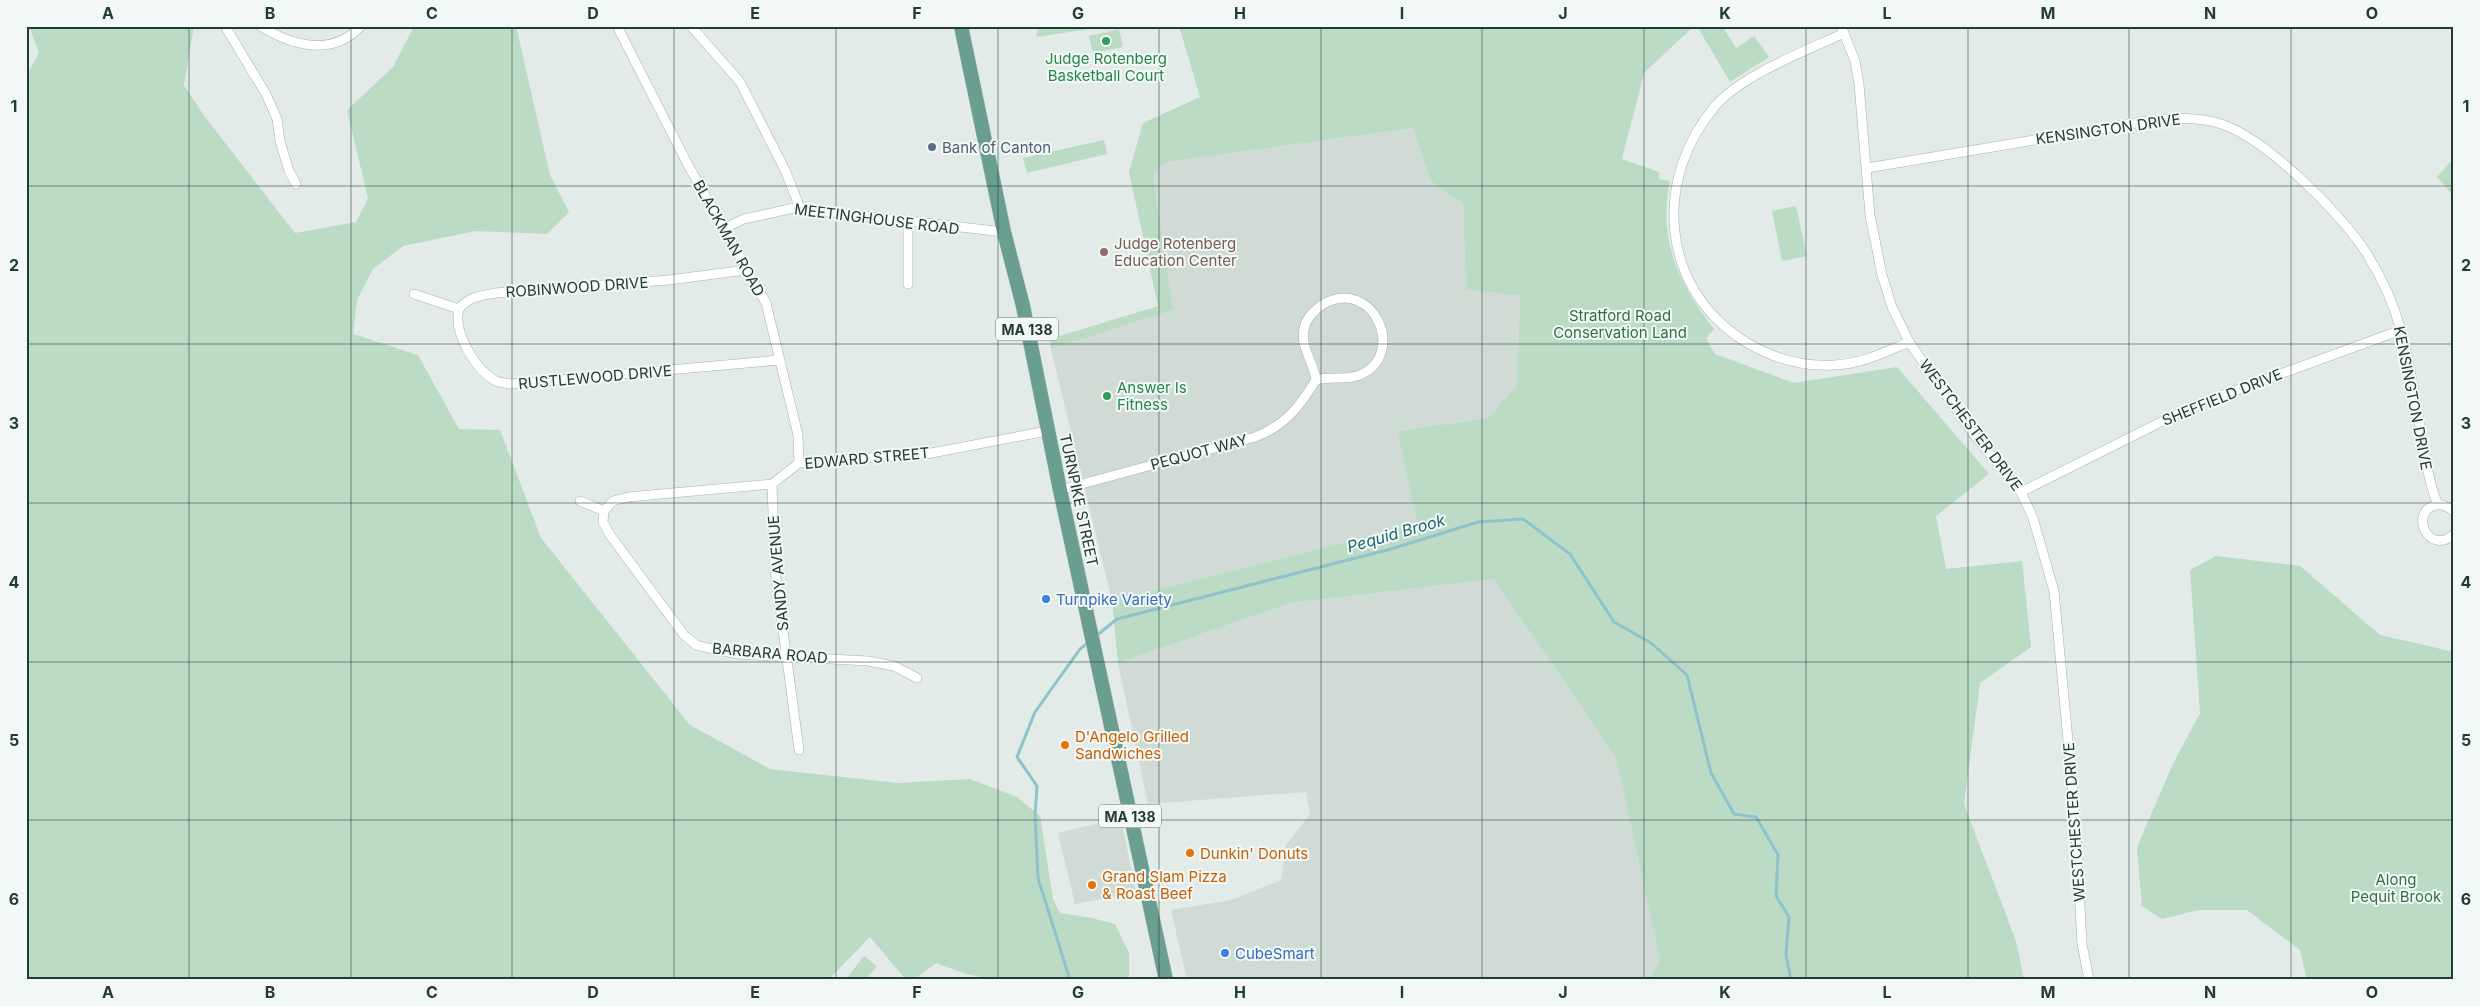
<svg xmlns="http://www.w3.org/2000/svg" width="2480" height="1006" font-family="Inter,sans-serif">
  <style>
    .built { fill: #d0dbd6 }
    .green { fill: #bcdbc4 }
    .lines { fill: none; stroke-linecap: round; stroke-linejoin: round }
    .stream { stroke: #8dc3cd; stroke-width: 3 }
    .minor-casing { stroke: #a5b3ae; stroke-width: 10 }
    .primary-casing { stroke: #c1c8c6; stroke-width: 15 }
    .minor { stroke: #fff; stroke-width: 9 }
    .primary { stroke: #699e90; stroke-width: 14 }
    .grid { fill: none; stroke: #233b34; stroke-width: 1; stroke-opacity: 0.55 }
    .leisure-dot { fill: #2e9e5b; stroke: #f2f8f5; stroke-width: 2 }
    .service-dot { fill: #5c6f8a; stroke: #f2f8f5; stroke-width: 2 }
    .education-dot { fill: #8d6e63; stroke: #f2f8f5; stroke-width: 2 }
    .shop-dot { fill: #3f7fe0; stroke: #f2f8f5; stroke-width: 2 }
    .food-dot { fill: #e8710a; stroke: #f2f8f5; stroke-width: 2 }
    .labels { text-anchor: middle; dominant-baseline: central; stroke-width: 4; stroke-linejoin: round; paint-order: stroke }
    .shield { fill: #f2f8f5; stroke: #61746e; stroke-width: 1 }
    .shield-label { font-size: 14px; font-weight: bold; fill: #233b34 }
    .leisure-label { font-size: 15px; fill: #27864d; stroke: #f2f8f5 }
    .street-label { font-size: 15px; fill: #233b34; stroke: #f2f8f5 }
    .service-label { font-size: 15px; fill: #4e5e75; stroke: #f2f8f5; text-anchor: start }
    .education-label { font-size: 15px; fill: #785e54; stroke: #f2f8f5; text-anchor: start }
    .park-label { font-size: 15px; fill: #306f48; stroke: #f2f8f5 }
    .shop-label { font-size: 15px; fill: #366cbe; stroke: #f2f8f5; text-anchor: start }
    .food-label { font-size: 15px; fill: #c56008; stroke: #f2f8f5; text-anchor: start }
    .water-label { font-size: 16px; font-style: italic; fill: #216573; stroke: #f2f8f5 }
    .neatline { fill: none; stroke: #233b34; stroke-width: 2 }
    .grid-label { font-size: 16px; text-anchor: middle; font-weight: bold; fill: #233b34 }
  </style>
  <rect width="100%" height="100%" fill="#e2ebe7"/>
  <g class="built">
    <polygon points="1413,128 1431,181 1463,204 1466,288 1520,296 1517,387 1488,418 1397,431 1419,524 1112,601 1051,349 1173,310 1153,174 1166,162"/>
    <polygon points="1494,579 1616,758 1660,960 1649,980 1187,980 1171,910 1231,900 1281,880 1286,845 1310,814 1306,792 1148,804 1118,663 1291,603"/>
    <polygon points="1121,818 1136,893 1075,904 1058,833"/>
  </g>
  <g class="green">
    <polygon points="29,26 194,26 184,85 205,117 295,233 356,222 368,198 347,110 393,67 414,26 516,26 550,175 569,212 547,234 476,231 403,246 373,269 357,300 353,334 418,355 459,429 500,430 541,538 690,725 770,769 898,783 970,779 1017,797 1040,816 1053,899 1060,913 1092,918 1115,924 1129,953 1129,980 995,980 966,974 936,963 914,980 906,980 870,937 828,980 26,980 26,77 39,53"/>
    <polygon points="1039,26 1109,26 1036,37"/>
    <path d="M1179,26H1694L1644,73L1622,159L1659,172V179L1670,181C1657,239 1679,284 1714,329L1706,338L1715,354L1794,383L1897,367L1989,474L1936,516L1946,569L2022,561L2031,647L1980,683L1964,804L2016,941L2024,980H1649L1660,960L1616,758L1494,579L1291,603L1118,663L1112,601L1418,524L1397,431L1488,418L1517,386L1520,296L1466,289L1463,204L1431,181L1413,128L1166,162L1153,174L1173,310L1051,349L1050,339L1158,306L1129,172L1143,123L1200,97Z"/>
    <polygon points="1697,26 1722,26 1736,48 1754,36 1769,57 1730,82"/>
    <polygon points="1119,29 1123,47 1093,53 1089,36"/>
    <polygon points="1104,140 1107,154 1027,173 1023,158"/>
    <polygon points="2454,158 2454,197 2437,177"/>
    <polygon points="1796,206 1807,256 1782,261 1772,211"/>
    <polygon points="2216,556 2300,566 2380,635 2454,652 2454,980 2307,980 2300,950 2247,910 2198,910 2162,919 2142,906 2137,847 2173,764 2200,713 2190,570"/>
    <polygon points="864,956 877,966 866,980 845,980"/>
  </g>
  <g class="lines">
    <g class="stream">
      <polyline points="1096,636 1117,619 1391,549 1478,522 1523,519 1570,554 1614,622 1651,643 1687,675 1711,773 1734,814 1756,817 1778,855 1776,896 1789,917 1786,955 1791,980"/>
      <polyline points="1070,980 1038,878 1035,815 1037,786 1017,757 1035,712 1080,649 1089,642"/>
    </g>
    <g class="minor-casing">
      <g id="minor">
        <polyline points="225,26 266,94 277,119 280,141 289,171 296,184"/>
        <path d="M260,26C293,46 332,57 361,26"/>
        <polyline points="617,26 688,165 766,303 798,435 799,463"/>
        <polyline points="691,26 740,82 785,170 800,208"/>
        <polyline points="1841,26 1855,61 1859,84 1870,215 1882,275 1892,307 1909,342 1972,432 2021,492 2033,518 2054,591 2075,815 2082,944 2089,980"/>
        <path d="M1844,33C1806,51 1744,74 1716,105C1654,177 1659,284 1741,339C1769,357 1801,367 1834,365C1861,364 1885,352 1909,342"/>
        <path d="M1867,168L2154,120C2176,118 2197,117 2218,123C2264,136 2342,214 2367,254C2382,278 2394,304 2401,331C2411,366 2416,403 2422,439C2426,461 2429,483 2438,505"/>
        <polyline points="723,229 744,219 794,208 1004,232"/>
        <polyline points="908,284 908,222"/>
        <path d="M414,294L459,309C468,297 480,296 495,293L669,280L746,270"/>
        <path d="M459,309C453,332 475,370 496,381C501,383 506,383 511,384L780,360"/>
        <polyline points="772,484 775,570 799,750"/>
        <path d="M1060,490L1255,437C1285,426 1300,406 1316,380C1330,376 1344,380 1357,376C1410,357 1373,274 1322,305C1313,311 1306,319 1304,329C1300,347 1314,363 1316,380"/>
        <polyline points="2021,492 2193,406 2401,330"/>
        <polyline points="580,501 604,511 613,501 628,497 772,484 799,463 926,454 1047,431"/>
        <polyline points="604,511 603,522 610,535 684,635 696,645 708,648 738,654 868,661 894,666 917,678"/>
        <path d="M2454,512C2449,507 2443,504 2436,505C2408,512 2429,557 2454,534"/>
      </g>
    </g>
    <g class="primary-casing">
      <polyline id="primary" points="961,26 1004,232 1023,306 1060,490 1166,980"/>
    </g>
    <use href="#minor" class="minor"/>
    <use href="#primary" class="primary"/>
  </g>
  <path class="grid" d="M189,26V980M351,26V980M512,26V980M674,26V980M836,26V980M998,26V980M1159,26V980M1321,26V980M1482,26V980M1644,26V980M1806,26V980M1968,26V980M2129,26V980M2291,26V980M26,186H2454M26,344H2454M26,503H2454M26,662H2454M26,820H2454"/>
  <g class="leisure-dot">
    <circle cx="1106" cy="41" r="5"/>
    <circle cx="1107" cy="396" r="5"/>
  </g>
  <circle class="service-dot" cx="932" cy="147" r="5"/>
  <circle class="education-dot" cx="1104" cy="252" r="5"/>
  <g class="shop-dot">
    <circle cx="1046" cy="599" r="5"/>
    <circle cx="1225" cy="953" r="5"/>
  </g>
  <g class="food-dot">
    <circle cx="1065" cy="745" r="5"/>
    <circle cx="1190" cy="853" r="5"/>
    <circle cx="1092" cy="885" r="5"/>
  </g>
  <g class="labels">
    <g class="shield">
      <rect x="996" y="317.5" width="62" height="23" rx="4"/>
      <rect x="1099" y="804.5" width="62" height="23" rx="4"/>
    </g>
    <g class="shield-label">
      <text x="1027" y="329">MA 138</text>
      <text x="1130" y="816">MA 138</text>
    </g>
    <g class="leisure-label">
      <text x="1106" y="58">Judge Rotenberg<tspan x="1106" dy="17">Basketball Court</tspan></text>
      <text x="1117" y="387" text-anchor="start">Answer Is<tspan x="1117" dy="17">Fitness</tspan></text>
    </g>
    <g class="street-label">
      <text transform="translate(2108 129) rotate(-8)">KENSINGTON DRIVE</text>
      <text transform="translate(877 219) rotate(7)">MEETINGHOUSE ROAD</text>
      <text transform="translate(729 238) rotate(61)">BLACKMAN ROAD</text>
      <text transform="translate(577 287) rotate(-4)">ROBINWOOD DRIVE</text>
      <text transform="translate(595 377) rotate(-5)">RUSTLEWOOD DRIVE</text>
      <text transform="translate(2222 397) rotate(-22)">SHEFFIELD DRIVE</text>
      <text transform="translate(2413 398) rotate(79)">KENSINGTON DRIVE</text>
      <text transform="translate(1971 425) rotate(53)">WESTCHESTER DRIVE</text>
      <text transform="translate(1199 452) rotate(-15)">PEQUOT WAY</text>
      <text transform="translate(867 458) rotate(-5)">EDWARD STREET</text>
      <text transform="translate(1079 500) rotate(78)">TURNPIKE STREET</text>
      <text transform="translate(778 573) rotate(-95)">SANDY AVENUE</text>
      <text transform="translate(770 653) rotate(5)">BARBARA ROAD</text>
      <text transform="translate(2074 822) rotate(-94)">WESTCHESTER DRIVE</text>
    </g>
    <g class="service-label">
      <text x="942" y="147">Bank of Canton</text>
    </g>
    <g class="education-label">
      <text x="1114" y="243">Judge Rotenberg<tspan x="1114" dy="17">Education Center</tspan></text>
    </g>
    <g class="park-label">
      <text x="1620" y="315">Stratford Road<tspan x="1620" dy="17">Conservation Land</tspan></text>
      <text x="2396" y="879">Along<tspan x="2396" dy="17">Pequit Brook</tspan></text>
    </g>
    <g class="shop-label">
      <text x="1056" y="599">Turnpike Variety</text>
      <text x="1235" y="953">CubeSmart</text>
    </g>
    <g class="food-label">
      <text x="1075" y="736">D'Angelo Grilled<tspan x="1075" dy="17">Sandwiches</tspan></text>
      <text x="1200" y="853">Dunkin' Donuts</text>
      <text x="1102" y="876">Grand Slam Pizza<tspan x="1102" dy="17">&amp; Roast Beef</tspan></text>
    </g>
    <g class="water-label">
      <text transform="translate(1396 533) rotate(-16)">Pequid Brook</text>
    </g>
  </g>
  <rect width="2480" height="1006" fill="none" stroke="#f2f8f5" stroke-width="55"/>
  <rect x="28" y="28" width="2424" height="950" class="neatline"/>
  <g class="grid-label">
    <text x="108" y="19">A</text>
    <text x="270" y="19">B</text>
    <text x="432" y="19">C</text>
    <text x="593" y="19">D</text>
    <text x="755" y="19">E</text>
    <text x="917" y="19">F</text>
    <text x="1078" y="19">G</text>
    <text x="1240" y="19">H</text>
    <text x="1402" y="19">I</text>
    <text x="1563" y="19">J</text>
    <text x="1725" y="19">K</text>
    <text x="1887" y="19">L</text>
    <text x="2048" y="19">M</text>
    <text x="2210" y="19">N</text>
    <text x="2372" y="19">O</text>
    <text x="14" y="112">1</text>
    <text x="2466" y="112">1</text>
    <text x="14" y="271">2</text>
    <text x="2466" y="271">2</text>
    <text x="14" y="429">3</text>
    <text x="2466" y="429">3</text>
    <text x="14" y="588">4</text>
    <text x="2466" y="588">4</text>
    <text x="14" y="746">5</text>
    <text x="2466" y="746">5</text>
    <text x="14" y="905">6</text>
    <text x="2466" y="905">6</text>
    <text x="108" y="998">A</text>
    <text x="270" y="998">B</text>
    <text x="432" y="998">C</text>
    <text x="593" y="998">D</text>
    <text x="755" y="998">E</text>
    <text x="917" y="998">F</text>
    <text x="1078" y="998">G</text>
    <text x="1240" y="998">H</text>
    <text x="1402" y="998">I</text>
    <text x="1563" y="998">J</text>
    <text x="1725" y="998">K</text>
    <text x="1887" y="998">L</text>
    <text x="2048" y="998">M</text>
    <text x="2210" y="998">N</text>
    <text x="2372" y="998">O</text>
  </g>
</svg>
